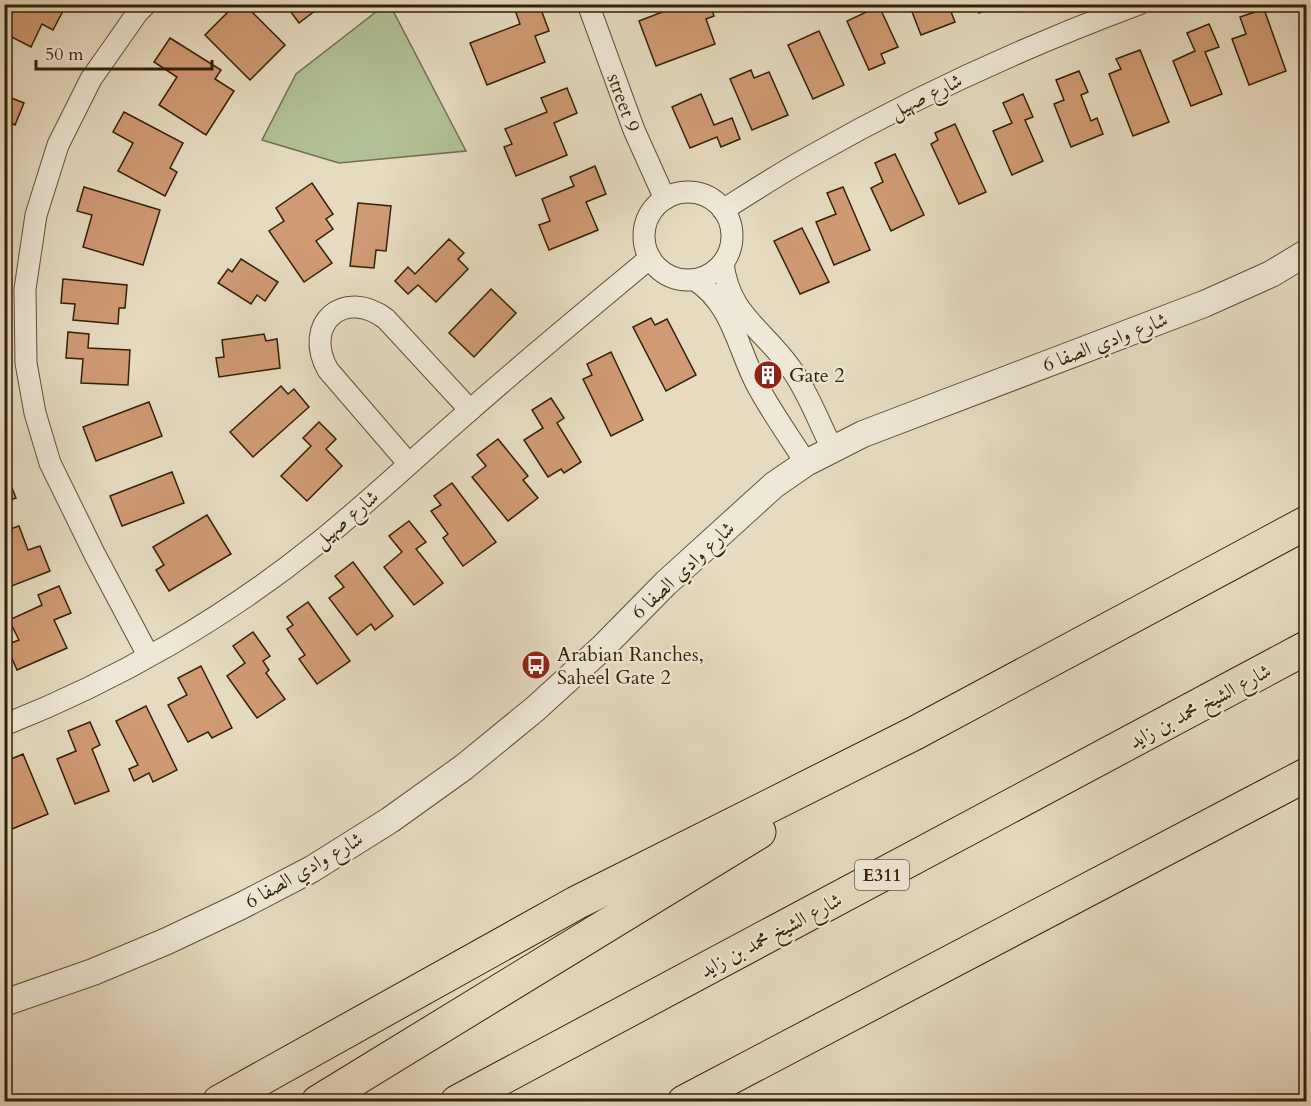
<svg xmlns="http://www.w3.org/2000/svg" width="1311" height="1106" font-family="Cardo,Amiri,serif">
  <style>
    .green { fill: #b2c195; stroke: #73704c; stroke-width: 1.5 }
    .building { fill: #cf9a74; stroke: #342004; stroke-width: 1.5 }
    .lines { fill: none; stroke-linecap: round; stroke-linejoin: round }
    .minor-casing { stroke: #604f33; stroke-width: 23 }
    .tertiary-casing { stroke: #604f33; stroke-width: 28 }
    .motorway-casing { stroke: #342004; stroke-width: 35 }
    .minor { stroke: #efe8d6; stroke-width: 21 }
    .tertiary { stroke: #efe8d6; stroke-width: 26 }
    .motorway { stroke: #e6dbc0; stroke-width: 33 }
    .labels { text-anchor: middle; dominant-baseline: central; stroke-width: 4.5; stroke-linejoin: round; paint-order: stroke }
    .shield { fill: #efe8d6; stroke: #6c5c43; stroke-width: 1.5 }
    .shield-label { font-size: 18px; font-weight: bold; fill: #342004 }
    .street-label { font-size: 20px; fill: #342004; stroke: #efe8d6 }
    .poi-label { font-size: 20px; fill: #342004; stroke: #efe8d6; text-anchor: start }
  </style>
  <rect width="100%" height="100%" fill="#e6dbc0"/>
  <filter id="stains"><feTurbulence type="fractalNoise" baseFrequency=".00333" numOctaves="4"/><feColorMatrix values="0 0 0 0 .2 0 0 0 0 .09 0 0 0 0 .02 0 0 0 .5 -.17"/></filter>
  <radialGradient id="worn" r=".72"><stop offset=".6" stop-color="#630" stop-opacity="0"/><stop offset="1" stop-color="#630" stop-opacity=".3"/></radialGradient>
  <polygon class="green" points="385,5 390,5 466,151 339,163 262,140 296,74"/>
  <g class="building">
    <polygon points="4,4 56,4 64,9 53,30 42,24 31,47 4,33"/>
    <polygon points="221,4 244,4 285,45 250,80 205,35 228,12"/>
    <polygon points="285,4 324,4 299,23"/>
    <polygon points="528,4 539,4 549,31 535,36 545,62 487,85 470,43 520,24 515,10"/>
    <polygon points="683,4 710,4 714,16 706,19 715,44 656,66 639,21"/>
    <polygon points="909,4 948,4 955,22 921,35"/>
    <polygon points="976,4 1000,4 979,13"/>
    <polygon points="879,6 898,47 881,54 885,63 869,70 847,21"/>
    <polygon points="1264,9 1286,71 1249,85 1232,39 1246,34 1240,17"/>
    <polygon points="1209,24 1219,47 1205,52 1222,94 1191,106 1173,61 1195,51 1187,33"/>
    <polygon points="819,31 844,85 813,99 788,45"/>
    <polygon points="170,38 221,70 215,79 234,91 206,135 159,105 177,77 154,62"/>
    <polygon points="1140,50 1169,122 1133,136 1109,74 1121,69 1116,59"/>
    <polygon points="4,68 11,71 4,85"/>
    <polygon points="751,70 754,78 769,72 788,115 752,130 730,79"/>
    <polygon points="1079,71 1088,92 1081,95 1091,121 1097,118 1103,134 1071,147 1054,104 1064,100 1056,80"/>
    <polygon points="567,88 577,113 554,123 567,155 516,176 504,147 512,144 505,129 547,112 541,98"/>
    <polygon points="701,94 714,125 732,118 740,139 721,147 717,137 690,148 672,107"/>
    <polygon points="1023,94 1033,117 1025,120 1043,161 1012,175 993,131 1012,123 1003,103"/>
    <polygon points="4,95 24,103 15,125 4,120"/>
    <polygon points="124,112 183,143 170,168 177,172 165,196 118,171 133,143 113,132"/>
    <polygon points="955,124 986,192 959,204 931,144 938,140 935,133"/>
    <polygon points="895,154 924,215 891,231 871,188 883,182 875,163"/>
    <polygon points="595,166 606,194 586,202 598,230 549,250 539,225 550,221 542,199 574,186 570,177"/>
    <polygon points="312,183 333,214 326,219 333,229 316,241 332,263 304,282 269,231 284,221 276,208"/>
    <polygon points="84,187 160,210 143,265 83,247 92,215 77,211"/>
    <polygon points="843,187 870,250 834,265 816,222 836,214 827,193"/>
    <polygon points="358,203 391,206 386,251 376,250 374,268 350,266"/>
    <polygon points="802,228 829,282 800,294 774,241"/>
    <polygon points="449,239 464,253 458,259 468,269 436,302 418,285 408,294 395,281 408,267 415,274"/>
    <polygon points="241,259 278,282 265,301 257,295 251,304 218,283 228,269 232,272"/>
    <polygon points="63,279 127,285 125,308 119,308 118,324 73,320 75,304 61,303"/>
    <polygon points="491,289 516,313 474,357 449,333"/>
    <polygon points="651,318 655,325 667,319 696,375 666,391 633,327"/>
    <polygon points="68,332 89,334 88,348 130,350 128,385 81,383 83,359 66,358"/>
    <polygon points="264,334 266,341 277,339 280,368 219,377 216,358 224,357 222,340"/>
    <polygon points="611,352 643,420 611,436 583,379 592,375 587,364"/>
    <polygon points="770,366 776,380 766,385 760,370"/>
    <polygon points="281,386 288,394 294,389 309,407 253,457 230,432"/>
    <polygon points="551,398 564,418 557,423 581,462 564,473 561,469 548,477 524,440 543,428 532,410"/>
    <polygon points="149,402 162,436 96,461 83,427"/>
    <polygon points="319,422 336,439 326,449 342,466 307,501 281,476 311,446 303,438"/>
    <polygon points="498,439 528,476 523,480 538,498 508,521 472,477 486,466 477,455"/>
    <polygon points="172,472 184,503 122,526 110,496"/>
    <polygon points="8,478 16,498 4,502 4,479"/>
    <polygon points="452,483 496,542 463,566 443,538 448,534 431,511 441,505 434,496"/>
    <polygon points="207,515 231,554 169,591 156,570 164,565 153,547"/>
    <polygon points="409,521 426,542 416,549 443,583 414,605 384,567 402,552 389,536"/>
    <polygon points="19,526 28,550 40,546 50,571 4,589 4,531"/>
    <polygon points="353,562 393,616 375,630 371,624 357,635 329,598 344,587 335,576"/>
    <polygon points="59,586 71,613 54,620 67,648 17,670 6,645 19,640 9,620 42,605 38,595"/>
    <polygon points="308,602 350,661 317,684 299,659 305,655 287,629 293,625 287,617"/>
    <polygon points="253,632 270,656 263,661 269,670 266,673 285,699 257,718 227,676 245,663 233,646"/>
    <polygon points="201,666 232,728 212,738 208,732 188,742 168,705 187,695 178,678"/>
    <polygon points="146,706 177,770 153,782 149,773 134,781 129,769 138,765 116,721"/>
    <polygon points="90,722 100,745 92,749 109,791 75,804 57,759 76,751 68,731"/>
    <polygon points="23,754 48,814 12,829 4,812 4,780 11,777 4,762"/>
  </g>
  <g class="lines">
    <g class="minor-casing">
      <g id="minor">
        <polyline points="146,4 138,12 91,79 58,145 36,215 25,289 26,363 35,413 50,463 95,555 148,655"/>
        <path id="s1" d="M588,4L634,130L665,199"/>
        <circle cx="688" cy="236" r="44"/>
        <path d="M723,210C753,191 782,172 813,155C917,96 1026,46 1139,4"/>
        <path d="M723,263C729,316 764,329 792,370C808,392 819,423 832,448"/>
        <path d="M695,280C731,303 737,345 755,381C769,409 789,436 806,463"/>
        <path d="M409,464L328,370C302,324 344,287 386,319L470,410"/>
        <path d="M4,725C116,681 225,618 318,543C370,501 418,455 469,411C528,359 589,309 650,258"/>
      </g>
    </g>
    <g class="tertiary-casing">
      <polyline id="tertiary" points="4,1003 93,972 167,941 241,906 312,869 390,820 464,767 535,709 602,648 666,583 774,485 806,463 863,434 1204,304 1271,274 1306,253"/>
    </g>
    <g class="motorway-casing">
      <g id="motorway">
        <polyline points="219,1102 576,903 915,733 1306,523"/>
        <polyline points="318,1102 759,832"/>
        <polyline points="457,1102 1306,648"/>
        <polyline points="684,1102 1306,775"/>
      </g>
    </g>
    <use href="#minor" class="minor"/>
    <use href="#tertiary" class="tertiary"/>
    <use href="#motorway" class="motorway"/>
  </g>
  <defs>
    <g id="building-disc" transform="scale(1.5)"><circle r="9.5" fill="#8f2418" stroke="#efe8d6"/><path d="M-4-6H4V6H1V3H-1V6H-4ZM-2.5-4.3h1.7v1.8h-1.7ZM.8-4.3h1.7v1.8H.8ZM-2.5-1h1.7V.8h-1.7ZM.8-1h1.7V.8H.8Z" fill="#fff"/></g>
    <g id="bus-disc" transform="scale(1.5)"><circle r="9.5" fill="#8f2418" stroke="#efe8d6"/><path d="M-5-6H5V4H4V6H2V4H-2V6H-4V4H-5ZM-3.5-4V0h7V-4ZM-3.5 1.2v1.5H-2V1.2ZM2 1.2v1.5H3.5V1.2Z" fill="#fff"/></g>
  </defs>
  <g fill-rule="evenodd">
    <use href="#building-disc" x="768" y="375"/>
    <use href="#bus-disc" x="536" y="665"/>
  </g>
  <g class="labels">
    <rect class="shield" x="855" y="860" width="54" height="30" rx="4.5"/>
    <g class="shield-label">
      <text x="882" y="875">E311</text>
    </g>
    <g class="street-label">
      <text transform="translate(926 96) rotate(-26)">شارع صهيل</text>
      <text stroke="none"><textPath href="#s1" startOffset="105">street 9</textPath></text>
      <text transform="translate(1105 342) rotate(-21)">شارع وادي الصفا 6</text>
      <text transform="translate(346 519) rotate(-40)">شارع صهيل</text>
      <text transform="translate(683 570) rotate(-43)">شارع وادي الصفا 6</text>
      <text transform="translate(1200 706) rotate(-28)">شارع الشيخ محمد بن زايد</text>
      <text transform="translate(304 870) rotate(-30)">شارع وادي الصفا 6</text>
      <text transform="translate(771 935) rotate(-28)">شارع الشيخ محمد بن زايد</text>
    </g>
    <g class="poi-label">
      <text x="789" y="375">Gate 2</text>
      <text x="557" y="654">Arabian Ranches,<tspan x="557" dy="23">Saheel Gate 2</tspan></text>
    </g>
  </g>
  <rect width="1311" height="1106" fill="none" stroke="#e6dbc0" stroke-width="24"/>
  <rect x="6" y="6" width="1299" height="1094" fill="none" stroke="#342004" stroke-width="3"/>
  <rect x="12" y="12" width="1287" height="1082" fill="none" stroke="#342004" stroke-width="1.5"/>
  <path d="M36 60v9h176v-9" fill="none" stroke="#342004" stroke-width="3"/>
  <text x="45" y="60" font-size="18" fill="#342004" stroke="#efe8d6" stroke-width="4.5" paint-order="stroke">50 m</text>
  <rect width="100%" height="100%" filter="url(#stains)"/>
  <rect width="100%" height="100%" fill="url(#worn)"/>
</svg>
